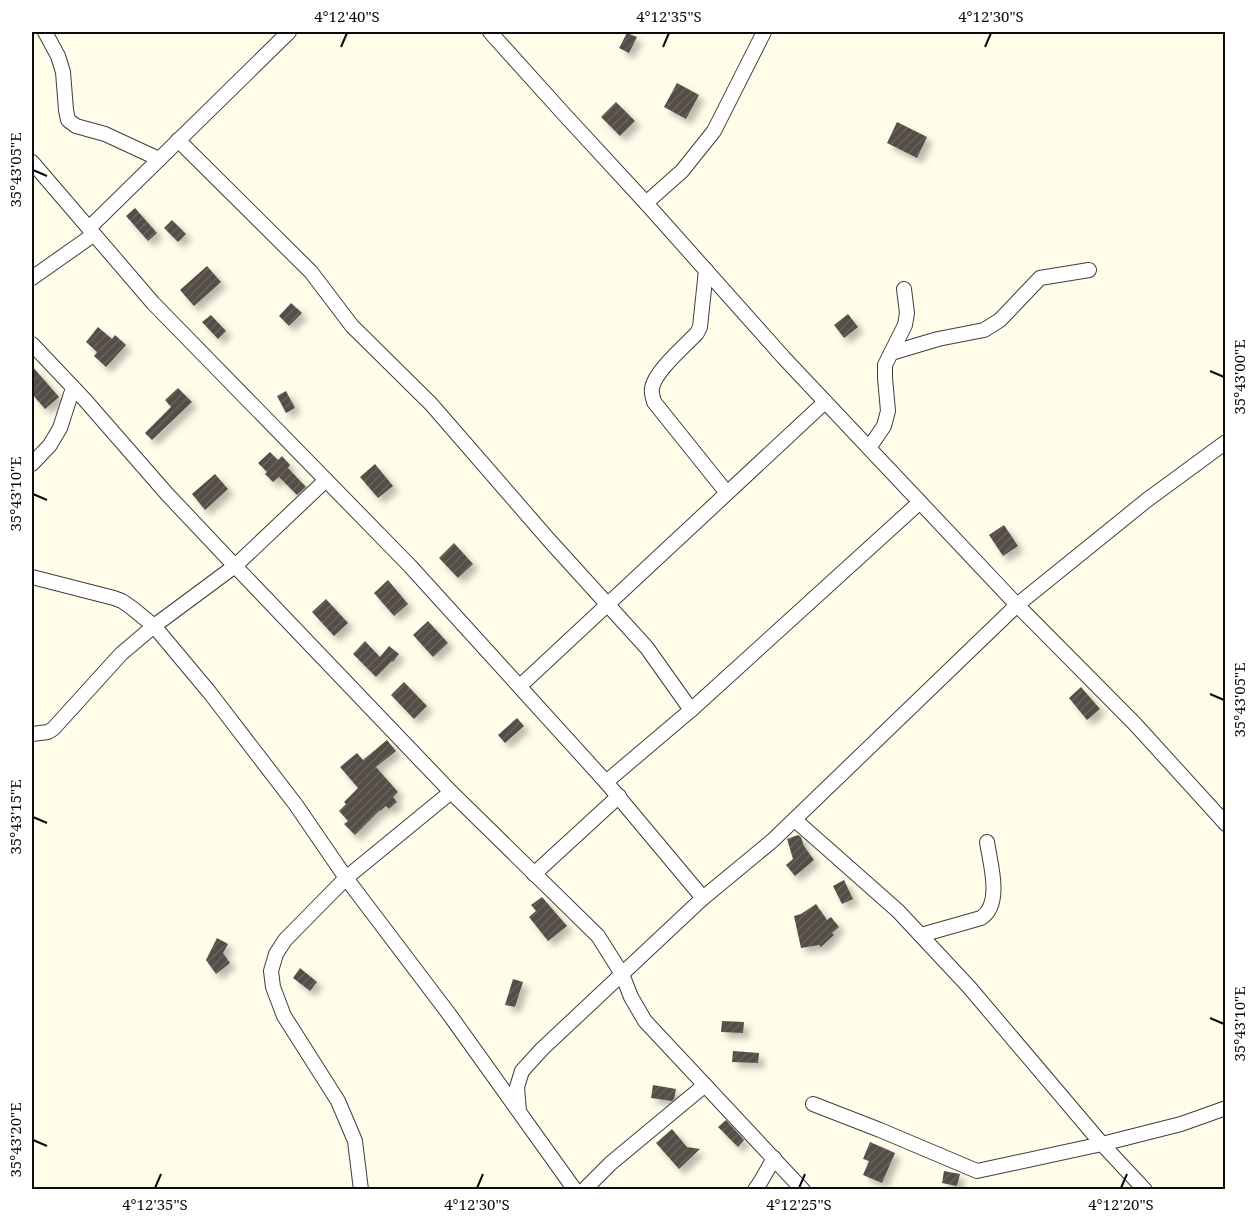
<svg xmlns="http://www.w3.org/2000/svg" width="1257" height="1221" font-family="'Noto Serif',serif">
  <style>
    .building { fill: url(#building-hatch); filter: url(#shadow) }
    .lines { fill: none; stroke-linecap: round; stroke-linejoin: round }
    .minor-casing { stroke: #3e3e3e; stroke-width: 16 }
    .minor { stroke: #fff; stroke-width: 14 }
    .ticks { fill: none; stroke: #0b0b0b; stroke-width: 2 }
    .neatline { fill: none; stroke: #0b0b0b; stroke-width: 2 }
    .ticks-label { font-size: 15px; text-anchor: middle; fill: #0b0b0b }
  </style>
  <defs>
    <pattern id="building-hatch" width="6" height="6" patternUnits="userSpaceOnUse" patternTransform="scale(1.5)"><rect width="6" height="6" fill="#544d47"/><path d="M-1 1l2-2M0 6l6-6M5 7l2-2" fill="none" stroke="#68625d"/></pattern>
    <filter id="shadow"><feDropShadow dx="5.5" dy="5.5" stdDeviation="3" flood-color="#0004"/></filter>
  </defs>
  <rect width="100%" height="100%" fill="#fffce9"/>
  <g class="building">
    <polygon points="627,33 637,37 629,53 619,48"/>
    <polygon points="677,83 699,95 686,119 664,107"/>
    <polygon points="616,102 635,121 620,136 601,117"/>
    <polygon points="897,122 927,137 917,158 887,143"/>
    <polygon points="135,208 157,233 148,241 126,216"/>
    <polygon points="172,220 186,234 178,242 164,228"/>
    <polygon points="207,266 221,282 194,306 180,290"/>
    <polygon points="291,303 302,313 289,326 279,316"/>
    <polygon points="848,314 858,327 844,338 834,325"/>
    <polygon points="211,315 226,331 218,339 202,322"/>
    <polygon points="98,327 112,339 115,335 126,345 106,367 94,356 97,352 86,342"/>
    <polygon points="32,366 59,397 45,409 32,394"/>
    <polygon points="178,388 192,402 152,440 145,433 171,407 165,400"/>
    <polygon points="286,391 295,408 286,413 277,396"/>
    <polygon points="270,452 278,460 282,456 290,465 288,468 306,487 297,495 279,477 273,482 265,474 267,472 258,463"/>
    <polygon points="375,464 393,486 378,498 360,477"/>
    <polygon points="215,474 228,489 205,510 192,494"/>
    <polygon points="1004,525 1018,546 1003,556 989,535"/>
    <polygon points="454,543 473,564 458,578 439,558"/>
    <polygon points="388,580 408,604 394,616 374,593"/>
    <polygon points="326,599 348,623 334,636 312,612"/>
    <polygon points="428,621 448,643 433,657 413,635"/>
    <polygon points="365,641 380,657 389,646 399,654 393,662 392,661 376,677 353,654"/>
    <polygon points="404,682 427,706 414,719 391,695"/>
    <polygon points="1081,687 1100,709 1087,720 1069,698"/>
    <polygon points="517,718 524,726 505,743 498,735"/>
    <polygon points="387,740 396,751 376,767 398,792 393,797 397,802 389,809 386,806 380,811 380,810 355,835 344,824 348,821 339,811 346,804 344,802 358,788 340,767 357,753 363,760"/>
    <polygon points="798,835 801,837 804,846 814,860 795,876 786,865 793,859 787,839"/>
    <polygon points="844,880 853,899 842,904 833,886"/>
    <polygon points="542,897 567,926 548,941 529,917 536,911 531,905"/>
    <polygon points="816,904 827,920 831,917 839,927 832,933 834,935 821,947 819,945 801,948 794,916 801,914"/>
    <polygon points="217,938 228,944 223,953 230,963 216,974 206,960"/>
    <polygon points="300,968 317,982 310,991 293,978"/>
    <polygon points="513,979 523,982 515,1007 505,1005"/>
    <polygon points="722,1021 744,1022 743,1033 721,1032"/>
    <polygon points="733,1051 759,1053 758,1063 732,1062"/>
    <polygon points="653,1085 676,1089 674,1099 672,1101 651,1098"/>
    <polygon points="726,1120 744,1140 738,1147 718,1127"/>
    <polygon points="672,1129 687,1147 700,1149 679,1169 656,1143"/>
    <polygon points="870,1142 895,1153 882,1183 863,1175 869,1161 863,1159"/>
    <polygon points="944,1171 960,1174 957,1186 942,1183"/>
  </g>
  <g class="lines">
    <g class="minor-casing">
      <g id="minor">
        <polyline points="45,32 58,56 63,72 66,110 68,120 76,126 105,134 159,159"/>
        <polyline points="490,32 563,113 646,203 784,358 1017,605 1135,724 1226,824"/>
        <polyline points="178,140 311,272 352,326 431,404 549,540 647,648 691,710"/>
        <polyline points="32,162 153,303 410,566 606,782 703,898"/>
        <polyline points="646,203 682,171 714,131 764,32"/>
        <polyline points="89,228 289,32"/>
        <path d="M706,270L700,327L697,333C685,346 655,371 652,388C651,393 653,397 654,402L727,493"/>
        <polyline points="32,278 93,235"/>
        <polyline points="32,344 85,400 167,494 235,566 451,792 598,936 622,974 631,997 645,1021 803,1190"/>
        <polyline points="891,353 938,339 984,330 1000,320 1040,278 1089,270"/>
        <polyline points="869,448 884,426 888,411 885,378 885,365 905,325 907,313 904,289"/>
        <polyline points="32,464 50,445 60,428 73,388"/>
        <polyline points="32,577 114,598 122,601 132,608 154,626 210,693 296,805 346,878 449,1014 575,1190"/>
        <polyline points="520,686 825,402"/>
        <polyline points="32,734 48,732 53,729 121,654 154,626 235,566 326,480"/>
        <polyline points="606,782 691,710 920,502"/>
        <polyline points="795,820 898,911 969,987 1102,1144 1145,1190"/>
        <polyline points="534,874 619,796"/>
        <path d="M921,935L981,918C1003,904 990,863 987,842"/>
        <polyline points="813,1104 880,1130 977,1171 1102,1144 1181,1124 1226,1108"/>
        <polyline points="519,1111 517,1087 522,1071 542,1049 703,898 772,841 1017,605 1147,500 1226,442"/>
        <polyline points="361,1190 355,1141 338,1101 284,1016 273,987 271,971 276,954 285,940 346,878 451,792"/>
        <polyline points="584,1190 611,1163 705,1085"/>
        <polyline points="755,1190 761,1181 774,1158"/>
      </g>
    </g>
    <use href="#minor" class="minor"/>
  </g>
  <path class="ticks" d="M341,47L347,33M663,47L669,33M985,47L991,33M33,170L47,176M1210,371L1224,377M33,494L47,500M1210,694L1224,700M33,817L47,823M1210,1018L1224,1024M33,1140L47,1146M155,1188L161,1174M477,1188L483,1174M799,1188L805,1174M1121,1188L1127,1174"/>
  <rect width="1257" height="1221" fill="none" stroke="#ffffff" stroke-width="66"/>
  <rect x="33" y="33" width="1191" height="1155" class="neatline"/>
  <g class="ticks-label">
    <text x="347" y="22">4°12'40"S</text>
    <text x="669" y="22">4°12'35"S</text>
    <text x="991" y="22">4°12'30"S</text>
    <text transform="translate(16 170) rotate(-90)" y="5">35°43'05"E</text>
    <text transform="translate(1240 377) rotate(-90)" y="5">35°43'00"E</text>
    <text transform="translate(16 494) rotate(-90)" y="5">35°43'10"E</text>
    <text transform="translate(1240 700) rotate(-90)" y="5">35°43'05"E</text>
    <text transform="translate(16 817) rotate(-90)" y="5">35°43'15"E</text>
    <text transform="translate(1240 1024) rotate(-90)" y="5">35°43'10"E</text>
    <text transform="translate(16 1140) rotate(-90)" y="5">35°43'20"E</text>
    <text x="155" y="1210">4°12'35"S</text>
    <text x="477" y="1210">4°12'30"S</text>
    <text x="799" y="1210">4°12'25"S</text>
    <text x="1121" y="1210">4°12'20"S</text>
  </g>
</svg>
